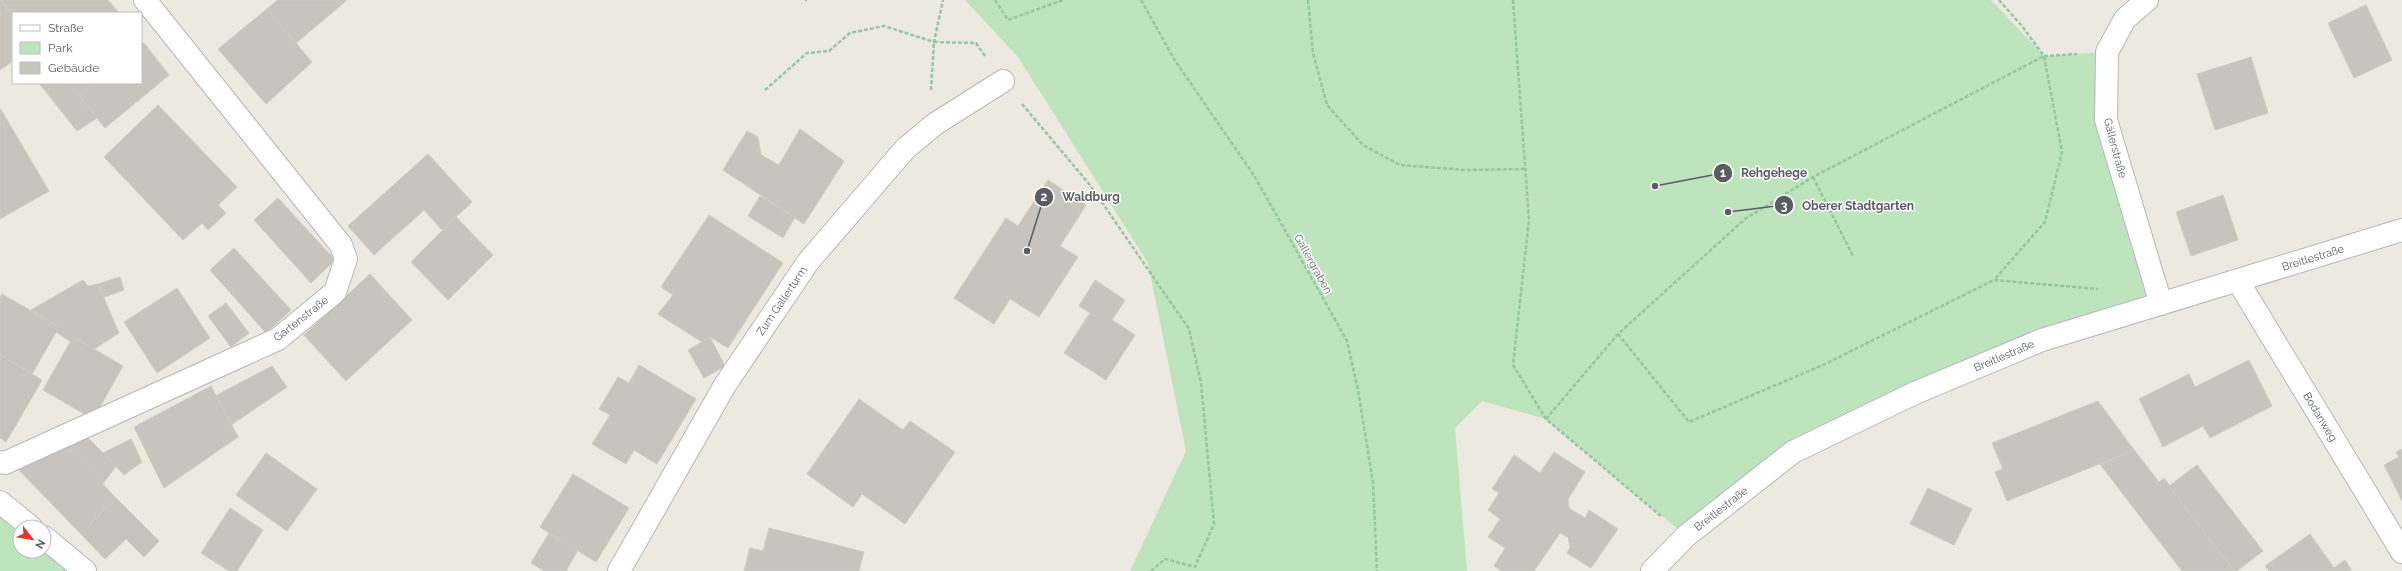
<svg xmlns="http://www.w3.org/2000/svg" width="2402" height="571" font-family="Raleway,sans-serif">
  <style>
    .green { fill: #bee4bd }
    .building { fill: #c7c4be; stroke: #d1cbbf }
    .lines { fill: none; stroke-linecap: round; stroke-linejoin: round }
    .minor-casing { stroke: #b3b7bb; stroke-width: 24 }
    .path { stroke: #96c5a2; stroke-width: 2.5; stroke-dasharray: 4 2; stroke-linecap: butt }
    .minor { stroke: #fff; stroke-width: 22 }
    .labels { text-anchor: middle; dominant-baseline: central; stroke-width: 3; stroke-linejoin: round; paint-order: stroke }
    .street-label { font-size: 11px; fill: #595d61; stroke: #fff }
    .leader { fill: none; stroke: #595d61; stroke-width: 1.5 }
    .callout-dot { fill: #595d61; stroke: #fff; stroke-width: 1.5 }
    .mark-label { font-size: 12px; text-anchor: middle; font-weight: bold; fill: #fff }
    .callout-label { font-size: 12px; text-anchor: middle; font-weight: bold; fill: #595d61; stroke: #fff; stroke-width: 3; stroke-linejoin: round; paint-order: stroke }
  </style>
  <rect width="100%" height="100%" fill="#ece9e0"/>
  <g class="green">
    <polygon points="965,0 1991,0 2044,56 2107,52 2106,120 2161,304 2042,340 1793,452 1686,536 1546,419 1482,401 1455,428 1467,571 1130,571 1186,451 1148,263 1018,57"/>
    <polygon points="0,515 20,527 20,551 44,551 85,571 0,571"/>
  </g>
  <g class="building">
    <polygon points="0,0 13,15 13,61 0,70"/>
    <polygon points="1,0 108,0 119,13 13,13 13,15"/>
    <polygon points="278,0 347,0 295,44 267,9"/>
    <polygon points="2366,5 2392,60 2354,78 2328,23"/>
    <polygon points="267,9 312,62 266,104 218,49"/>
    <polygon points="144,43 169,75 105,128 79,96 95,83 141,83 141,45"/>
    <polygon points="2251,57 2268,113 2215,130 2197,74"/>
    <polygon points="39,83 69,83 97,118 77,131"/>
    <polygon points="69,83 95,83 79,96"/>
    <polygon points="158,105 237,187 218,205 226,213 208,230 202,223 183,240 104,157"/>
    <polygon points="0,108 49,191 0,219"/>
    <polygon points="800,129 844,161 804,224 723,170 747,131 758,137 761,155 779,165"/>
    <polygon points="428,154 472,202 442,230 424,210 374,255 348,226"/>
    <polygon points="1048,180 1086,205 1060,246 1078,257 1039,317 1010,299 994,324 954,298 1006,218 1018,226"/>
    <polygon points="2223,195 2238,240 2191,256 2176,212"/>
    <polygon points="760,196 795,217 783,238 748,216"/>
    <polygon points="278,198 335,260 311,283 254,220"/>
    <polygon points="709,215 783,263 728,348 710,337 702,342 658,314 673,295 661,287"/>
    <polygon points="456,217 493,255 448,300 411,262"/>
    <polygon points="234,248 291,310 266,333 210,270"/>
    <polygon points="370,274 412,320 346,381 304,335"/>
    <polygon points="120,277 124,290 102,298 98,284"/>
    <polygon points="83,280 88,286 98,284 119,333 94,349 73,337 71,342 56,332 59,327 31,310"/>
    <polygon points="1095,280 1125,300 1112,320 1135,335 1106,380 1064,353 1090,313 1079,306"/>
    <polygon points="177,288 210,338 157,373 124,322"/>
    <polygon points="2,294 59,327 32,374 0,355 0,297"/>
    <polygon points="226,303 249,333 231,347 208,316"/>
    <polygon points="73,337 123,366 93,419 43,390"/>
    <polygon points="710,337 725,366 704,378 688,350"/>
    <polygon points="0,355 42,380 6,442 0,438"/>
    <polygon points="2249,360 2272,406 2210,438 2203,426 2163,447 2139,399 2189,374 2195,387"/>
    <polygon points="639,365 696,399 657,464 634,450 626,464 592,444 610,415 599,409 618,377 629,383"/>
    <polygon points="272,366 287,387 231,425 215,396"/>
    <polygon points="211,386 238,437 164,488 134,427"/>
    <polygon points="859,399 903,430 910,421 955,452 905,524 862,494 853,507 807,474"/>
    <polygon points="2098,401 2134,450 2007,501 1995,472 2003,469 1992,443"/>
    <polygon points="87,437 116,466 102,485 66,446"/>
    <polygon points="131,439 142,462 124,475 103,453"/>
    <polygon points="66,446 116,498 81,534 16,467"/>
    <polygon points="2402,449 2402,501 2384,465 2399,457 2396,452"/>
    <polygon points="2134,450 2159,482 2164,478 2234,571 2182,571 2100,464"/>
    <polygon points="1554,452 1585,472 1568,499 1569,508 1585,518 1589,510 1618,529 1591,568 1567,553 1570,547 1568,537 1560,533 1534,571 1501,571 1494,566 1505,548 1488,537 1500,519 1488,510 1499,493 1492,489 1514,455 1540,473"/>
    <polygon points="266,453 317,489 287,531 236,495"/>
    <polygon points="2197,465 2263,551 2237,571 2234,571 2169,486"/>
    <polygon points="573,474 629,508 596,562 540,527"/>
    <polygon points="1928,488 1972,509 1954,545 1910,524"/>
    <polygon points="116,498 159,541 144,557 126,539 105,559 81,534"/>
    <polygon points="230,508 263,530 237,571 229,571 201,553"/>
    <polygon points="769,528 864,552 859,571 744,571 750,548 763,551"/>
    <polygon points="549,533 578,550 566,571 544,571 531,563"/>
    <polygon points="2310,534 2334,568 2345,560 2352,571 2269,571 2265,566"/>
  </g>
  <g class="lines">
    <g class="minor-casing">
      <g id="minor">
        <polyline points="2147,0 2125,19 2107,52 2106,120 2161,304"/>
        <polyline points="2238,281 2402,552"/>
        <polyline points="0,462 5,463 278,339 335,292 346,259 341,245 145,0"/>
        <polyline points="0,502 31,527"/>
        <polyline points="44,537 85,571"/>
        <polyline points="619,571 725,385 808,262 905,149 935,124 1003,81"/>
        <polyline points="1652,571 1686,536 1793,452 1915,393 2042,340 2402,230"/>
      </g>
    </g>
    <g class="path">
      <polyline points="805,0 807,0"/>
      <polyline points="995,0 1008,20 1063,0"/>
      <polyline points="1141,0 1174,59 1255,177 1347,341 1358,390 1373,483 1377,571"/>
      <polyline points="1308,0 1313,53 1327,105 1363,145 1400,165 1465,170 1527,169"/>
      <polyline points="1513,0 1529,220 1513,365 1546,419 1662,517"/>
      <polyline points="1999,0 2022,26 2044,56 2077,54"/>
      <polyline points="765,90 807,53 829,51 850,33 884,26 934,42 943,0"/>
      <polyline points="931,90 934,42 976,43 985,56"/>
      <polyline points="1022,104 1090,185 1189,329 1201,383 1214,524 1195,567 1165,559 1151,571"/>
      <polyline points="1813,177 1853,256"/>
      <polyline points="1618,334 1689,422 1823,365 1994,280 2098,289"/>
      <polyline points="1546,419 1618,334 1745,219 1813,177 2044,56 2062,152 2045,222 1994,280"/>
    </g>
    <use href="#minor" class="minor"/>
  </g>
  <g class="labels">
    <g class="street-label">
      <text transform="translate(2115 148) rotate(75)">Gällerstraße</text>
      <text transform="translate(2313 258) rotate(-17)">Breitlestraße</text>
      <text transform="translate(1313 264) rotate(61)">Gallergraben</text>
      <text transform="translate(782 301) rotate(-56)">Zum Gallerturm</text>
      <text transform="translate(301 319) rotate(-38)">Gartenstraße</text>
      <text transform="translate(2004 356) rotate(-23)">Breitlestraße</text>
      <text transform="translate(2320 417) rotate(59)">Bodanweg</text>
      <text transform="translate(1721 509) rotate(-38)">Breitlestraße</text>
    </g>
  </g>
  <path class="leader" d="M1655 186L1723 173M1027 251L1044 197M1728 212L1784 205"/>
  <g class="callout-dot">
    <circle cx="1655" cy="186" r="4"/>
    <circle cx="1027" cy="251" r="4"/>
    <circle cx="1728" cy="212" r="4"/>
    <circle cx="1723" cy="173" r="10"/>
    <circle cx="1044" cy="197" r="10"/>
    <circle cx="1784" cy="205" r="10"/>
  </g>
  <g class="mark-label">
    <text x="1723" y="177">1</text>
    <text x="1044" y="201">2</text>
    <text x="1784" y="210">3</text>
  </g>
  <g class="callout-label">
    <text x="1774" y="177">Rehgehege</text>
    <text x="1091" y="201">Waldburg</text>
    <text x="1858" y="210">Oberer Stadtgarten</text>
  </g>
  <rect x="12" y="12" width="130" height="72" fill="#ffffff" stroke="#bdbec0"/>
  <rect x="20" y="25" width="20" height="6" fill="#ffffff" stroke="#bdbec0"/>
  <text x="48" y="32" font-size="12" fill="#595d61">Straße</text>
  <rect x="20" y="42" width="20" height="12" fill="#bee4bd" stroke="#bdbec0"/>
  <text x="48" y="52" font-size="12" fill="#595d61">Park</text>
  <rect x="20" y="62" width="20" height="12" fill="#c7c4be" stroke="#bdbec0"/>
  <text x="48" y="72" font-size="12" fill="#595d61">Gebäude</text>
  <g transform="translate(32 539) rotate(121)"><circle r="19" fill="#ffffff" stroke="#bdbec0"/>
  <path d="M0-3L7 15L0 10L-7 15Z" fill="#e6352c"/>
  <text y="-6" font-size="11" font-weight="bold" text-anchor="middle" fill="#595d61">N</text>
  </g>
</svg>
